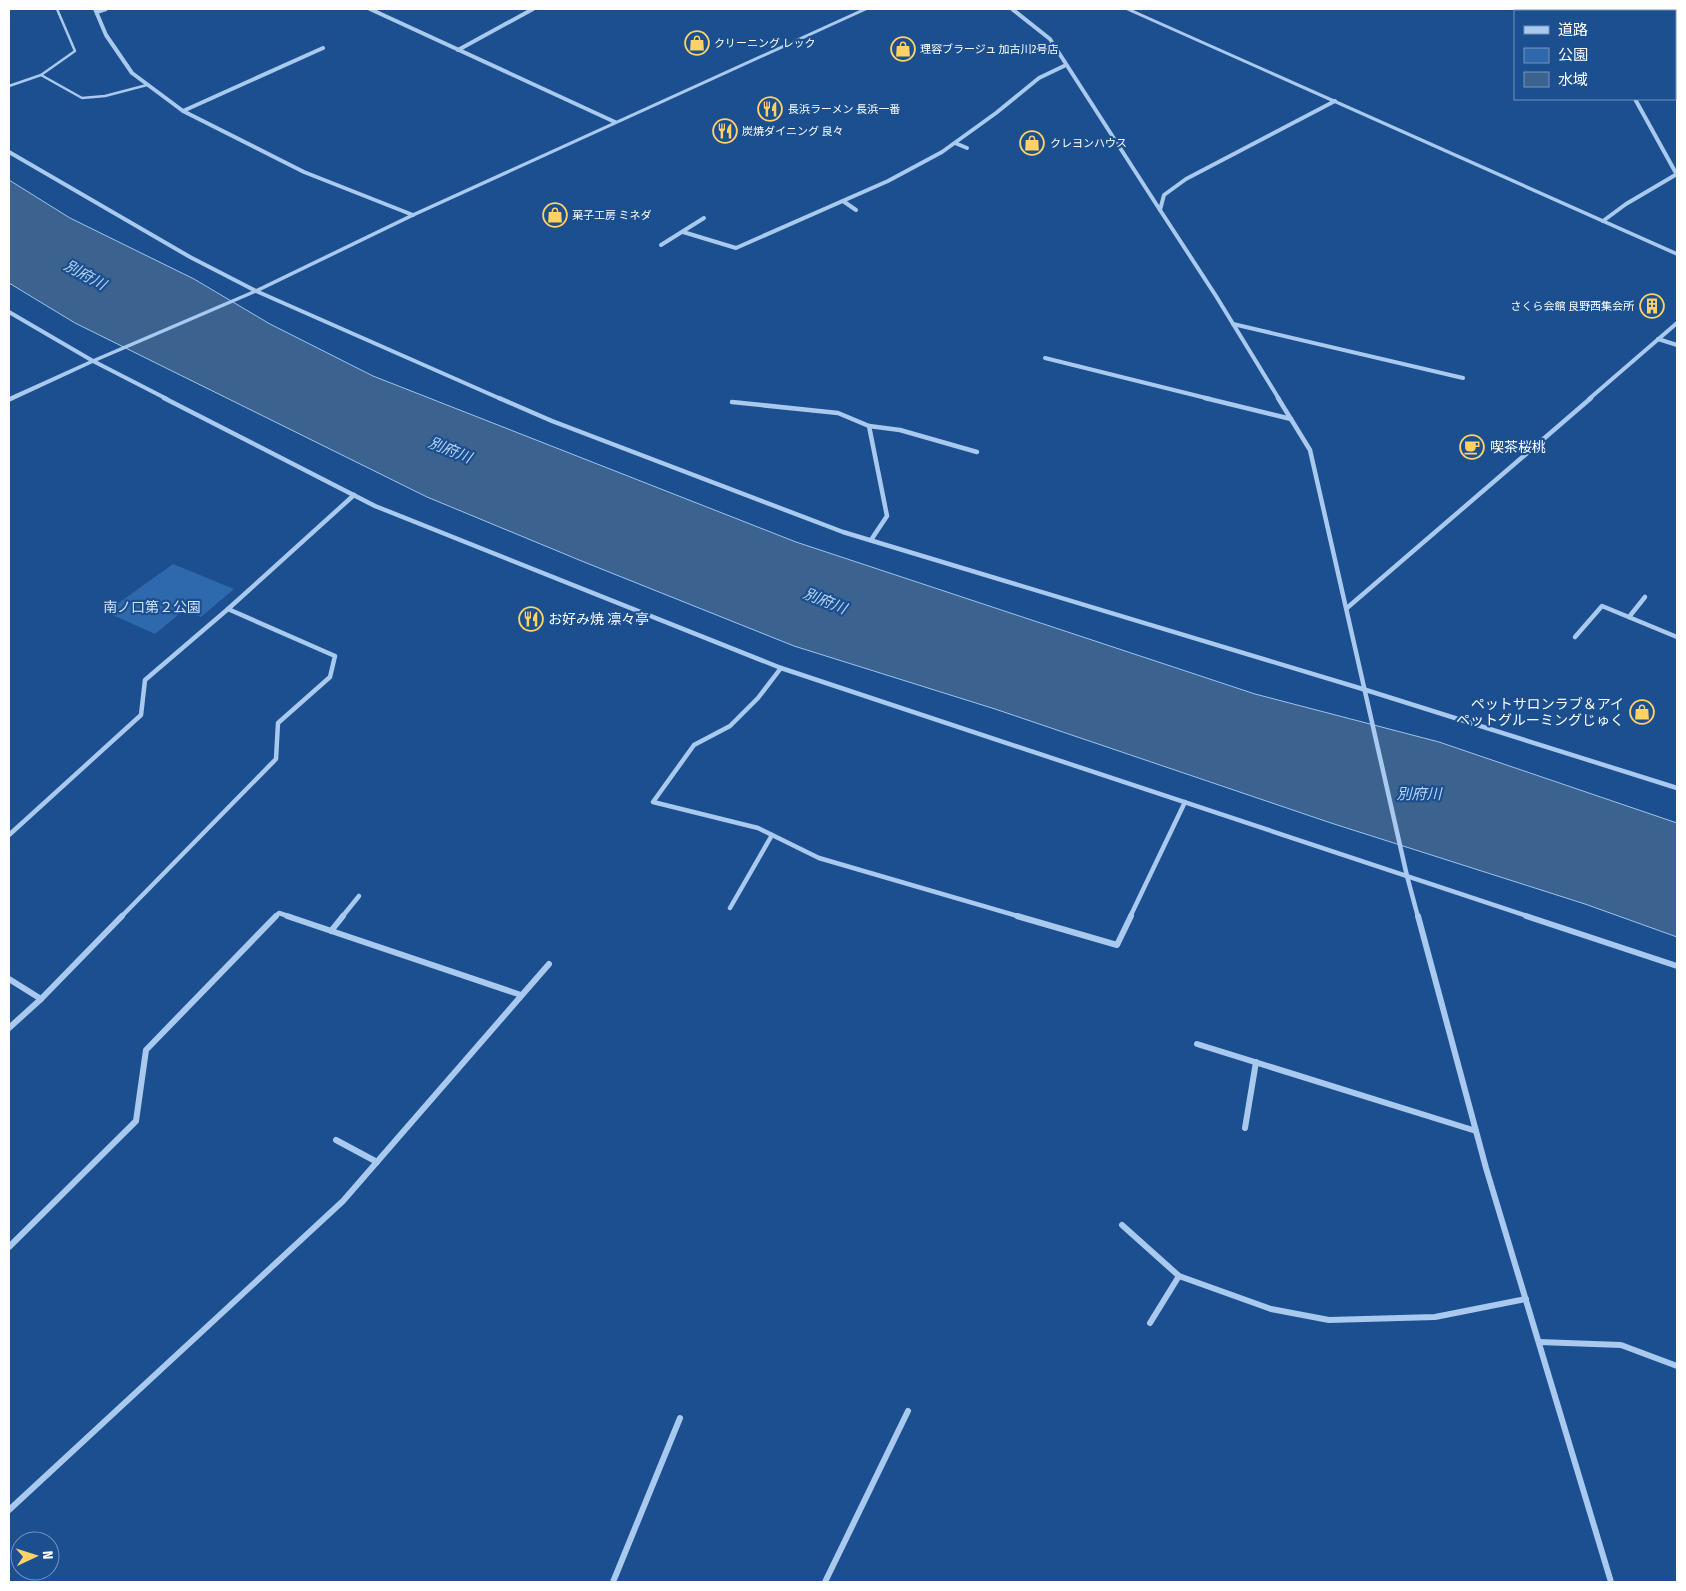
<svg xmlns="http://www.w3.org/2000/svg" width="1686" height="1591" font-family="'Fira Sans Condensed','Noto Sans JP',sans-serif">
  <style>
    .green { fill: #2e69ad }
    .water { fill: #3c6290; stroke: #9cc4f0 }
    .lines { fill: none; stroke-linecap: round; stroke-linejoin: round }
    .service { stroke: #a9c9ee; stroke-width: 2.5 }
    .minor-far2 { stroke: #a9c9ee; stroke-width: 4 }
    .minor-far1 { stroke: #a9c9ee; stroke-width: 4.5 }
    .minor { stroke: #a9c9ee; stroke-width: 6 }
    .tertiary { fill: #a9c9ee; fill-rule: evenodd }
    .labels { text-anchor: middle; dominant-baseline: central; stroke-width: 4.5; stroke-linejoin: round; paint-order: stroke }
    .far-poi-label { font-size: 11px; fill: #fff; stroke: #1b4f8f; text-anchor: start }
    .poi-label { font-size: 14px; fill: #fff; stroke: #1b4f8f; text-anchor: start }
    .park-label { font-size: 14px; fill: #cfe3fa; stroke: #1b4f8f }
    .water-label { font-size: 15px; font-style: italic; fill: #b5d3f5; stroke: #1b4f8f }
  </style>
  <rect width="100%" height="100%" fill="#1b4f8f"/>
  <polygon class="green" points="173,564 234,589 201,617 184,610 155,634 106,612"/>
  <polygon class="water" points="9,180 70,218 194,279 270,324 373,376 796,542 1255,694 1439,742 1677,823 1677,937 1585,904 1331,823 995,709 794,646 584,562 427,497 75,323 9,283"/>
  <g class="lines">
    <g class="service">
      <polyline points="41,75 82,98 105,96 147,85"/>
      <polyline points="9,86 41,75 75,51 57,9"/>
    </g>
    <g class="minor-far2">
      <polyline points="95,9 106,35 132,73 183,111 304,172 413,215"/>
      <polyline points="370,9 615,122"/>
      <polyline points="1012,9 1050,39 1160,210"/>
      <polyline points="1546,9 1554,11"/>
      <polyline points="1610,11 1613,9"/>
      <polyline points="97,12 106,9"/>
      <polyline points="1675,49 1677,50"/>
      <polyline points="458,50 533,9"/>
      <polyline points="1635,99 1677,175"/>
      <polyline points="183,111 323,48"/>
      <polyline points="955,143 967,148"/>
      <polyline points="9,152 190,257 256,291 501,399"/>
      <polyline points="843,201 856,210"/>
      <polyline points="1603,221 1626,204 1677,174"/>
      <polyline points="683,232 736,248 888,181 942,152 996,113 1039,78 1066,65"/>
      <polyline points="661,245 704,218"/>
      <polyline points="9,312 93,361 167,399"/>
      <polyline points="1233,324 1463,378"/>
      <polyline points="1658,339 1677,345"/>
      <polyline points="1045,358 1210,399"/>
      <polyline points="1279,399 1216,296 1160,210 1164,195 1186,179 1335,101"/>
      <polyline points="1589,399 1677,323"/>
    </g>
    <g class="minor-far1">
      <polyline points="164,398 375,506 781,668 1530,917"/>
      <polyline points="499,398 552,421 843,532 1366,690 1677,788"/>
      <polyline points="1205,398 1291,419"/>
      <polyline points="1278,398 1310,450 1407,876 1418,917"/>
      <polyline points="732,402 838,413 869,426 887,516 871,540"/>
      <polyline points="869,426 900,430 977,452"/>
      <polyline points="1347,608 1591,398"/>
      <polyline points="1629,617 1645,597"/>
      <polyline points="1575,637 1602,606 1677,637"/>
      <polyline points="781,668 758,698 730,726 694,745 653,802 758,828 819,858 1021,917"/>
      <polyline points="9,835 141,715 145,680 228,609 354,495"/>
      <polyline points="730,908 772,835"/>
      <polyline points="121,917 276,759 278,723 330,677 335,656 228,609"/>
      <polyline points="275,917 279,913 291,917"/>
      <polyline points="342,917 359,896"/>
      <polyline points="1130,917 1185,802"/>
    </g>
    <g class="minor">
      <polyline points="287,916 521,995"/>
      <polyline points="1017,916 1117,945 1131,916"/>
      <polyline points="1418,916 1486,1168 1611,1582"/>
      <polyline points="1526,916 1677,966"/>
      <polyline points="331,931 343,916"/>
      <polyline points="9,979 41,999"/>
      <polyline points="9,1028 41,999 122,916"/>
      <polyline points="1197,1044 1476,1131"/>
      <polyline points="1245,1128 1256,1062"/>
      <polyline points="336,1140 377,1162"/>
      <polyline points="1122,1225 1179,1276 1271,1309 1329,1320 1435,1317 1526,1299"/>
      <polyline points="9,1247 136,1121 146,1050 276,916"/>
      <polyline points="1150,1323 1179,1276"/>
      <polyline points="1539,1342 1621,1345 1677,1366"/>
      <polyline points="9,1510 343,1201 549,964"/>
      <polyline points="613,1582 680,1418"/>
      <polyline points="825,1582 908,1411"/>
    </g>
    <g class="tertiary">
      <polygon points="862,9 869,9 415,216 258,292 95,362 9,402 9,397 91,360 254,290 411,214"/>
      <polygon points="1124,9 1131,9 1677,252 1677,256"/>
    </g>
  </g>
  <defs>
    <g id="shop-ring" transform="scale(1.25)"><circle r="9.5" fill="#1b4f8f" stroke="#ffd166" stroke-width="1.5"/><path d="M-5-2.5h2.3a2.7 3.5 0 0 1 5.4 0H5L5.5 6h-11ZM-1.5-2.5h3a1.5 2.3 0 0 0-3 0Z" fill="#ffd166"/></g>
    <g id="restaurant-ring" transform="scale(1.25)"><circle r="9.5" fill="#1b4f8f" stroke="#ffd166" stroke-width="1.5"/><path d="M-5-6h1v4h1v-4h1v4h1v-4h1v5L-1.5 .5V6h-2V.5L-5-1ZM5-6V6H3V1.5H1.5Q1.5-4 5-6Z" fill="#ffd166"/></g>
    <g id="building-ring" transform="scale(1.25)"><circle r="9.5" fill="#1b4f8f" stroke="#ffd166" stroke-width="1.5"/><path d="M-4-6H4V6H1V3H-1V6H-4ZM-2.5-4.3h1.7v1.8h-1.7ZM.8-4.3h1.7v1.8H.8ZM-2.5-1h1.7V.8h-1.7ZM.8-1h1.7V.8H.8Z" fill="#ffd166"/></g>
    <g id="cafe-ring" transform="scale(1.25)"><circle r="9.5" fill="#1b4f8f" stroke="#ffd166" stroke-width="1.5"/><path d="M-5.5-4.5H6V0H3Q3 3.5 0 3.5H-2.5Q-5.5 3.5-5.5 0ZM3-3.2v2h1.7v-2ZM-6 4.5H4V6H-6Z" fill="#ffd166"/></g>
  </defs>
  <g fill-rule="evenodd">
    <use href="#shop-ring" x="697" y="43"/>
    <use href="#shop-ring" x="903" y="49"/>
    <use href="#restaurant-ring" x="770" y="109"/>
    <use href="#restaurant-ring" x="725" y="131"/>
    <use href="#shop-ring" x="1032" y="143"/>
    <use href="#shop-ring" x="555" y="215"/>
    <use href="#building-ring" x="1652" y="306"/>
    <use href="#cafe-ring" x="1472" y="447"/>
    <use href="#restaurant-ring" x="531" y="619"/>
    <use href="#shop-ring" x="1642" y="712"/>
  </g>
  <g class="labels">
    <g class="far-poi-label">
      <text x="714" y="43">クリーニング レック</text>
      <text x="920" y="49">理容ブラージュ 加古川2号店</text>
      <text x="788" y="109">長浜ラーメン 長浜一番</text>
      <text x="742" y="131">炭焼ダイニング 良々</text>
      <text x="1050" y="143">クレヨンハウス</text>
      <text x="572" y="215">菓子工房 ミネダ</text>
      <text x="1634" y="306" text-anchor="end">さくら会館 良野西集会所</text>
    </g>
    <g class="poi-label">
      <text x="1490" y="447">喫茶桜桃</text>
      <text x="548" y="619">お好み焼 凛々亭</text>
      <text x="1624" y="704" text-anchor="end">ペットサロンラブ＆アイ<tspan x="1624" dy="16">ペットグルーミングじゅく</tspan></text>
    </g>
    <g class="park-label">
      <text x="152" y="607">南ノ口第２公園</text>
    </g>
    <g class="water-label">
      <text transform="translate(85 275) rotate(29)">別府川</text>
      <text transform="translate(450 450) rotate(22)">別府川</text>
      <text transform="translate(825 601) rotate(22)">別府川</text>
      <text x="1419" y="794">別府川</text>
    </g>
  </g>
  <rect width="1686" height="1591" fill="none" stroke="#ffffff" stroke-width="20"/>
  <rect x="1514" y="10" width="162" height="90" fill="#1b4f8f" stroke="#7695bc"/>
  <rect x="1524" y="26" width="25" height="8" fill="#a9c9ee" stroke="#7695bc"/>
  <text x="1558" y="35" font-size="15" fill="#ffffff">道路</text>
  <rect x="1524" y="48" width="25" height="15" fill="#2e69ad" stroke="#7695bc"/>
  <text x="1558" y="60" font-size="15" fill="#ffffff">公園</text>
  <rect x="1524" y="72" width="25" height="15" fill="#3c6290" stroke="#7695bc"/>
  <text x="1558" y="85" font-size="15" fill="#ffffff">水域</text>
  <g transform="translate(35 1556) rotate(86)"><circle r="24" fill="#1b4f8f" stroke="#7695bc"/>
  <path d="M0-4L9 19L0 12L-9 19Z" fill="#ffd166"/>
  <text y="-8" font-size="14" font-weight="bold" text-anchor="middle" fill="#ffffff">N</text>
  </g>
</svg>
